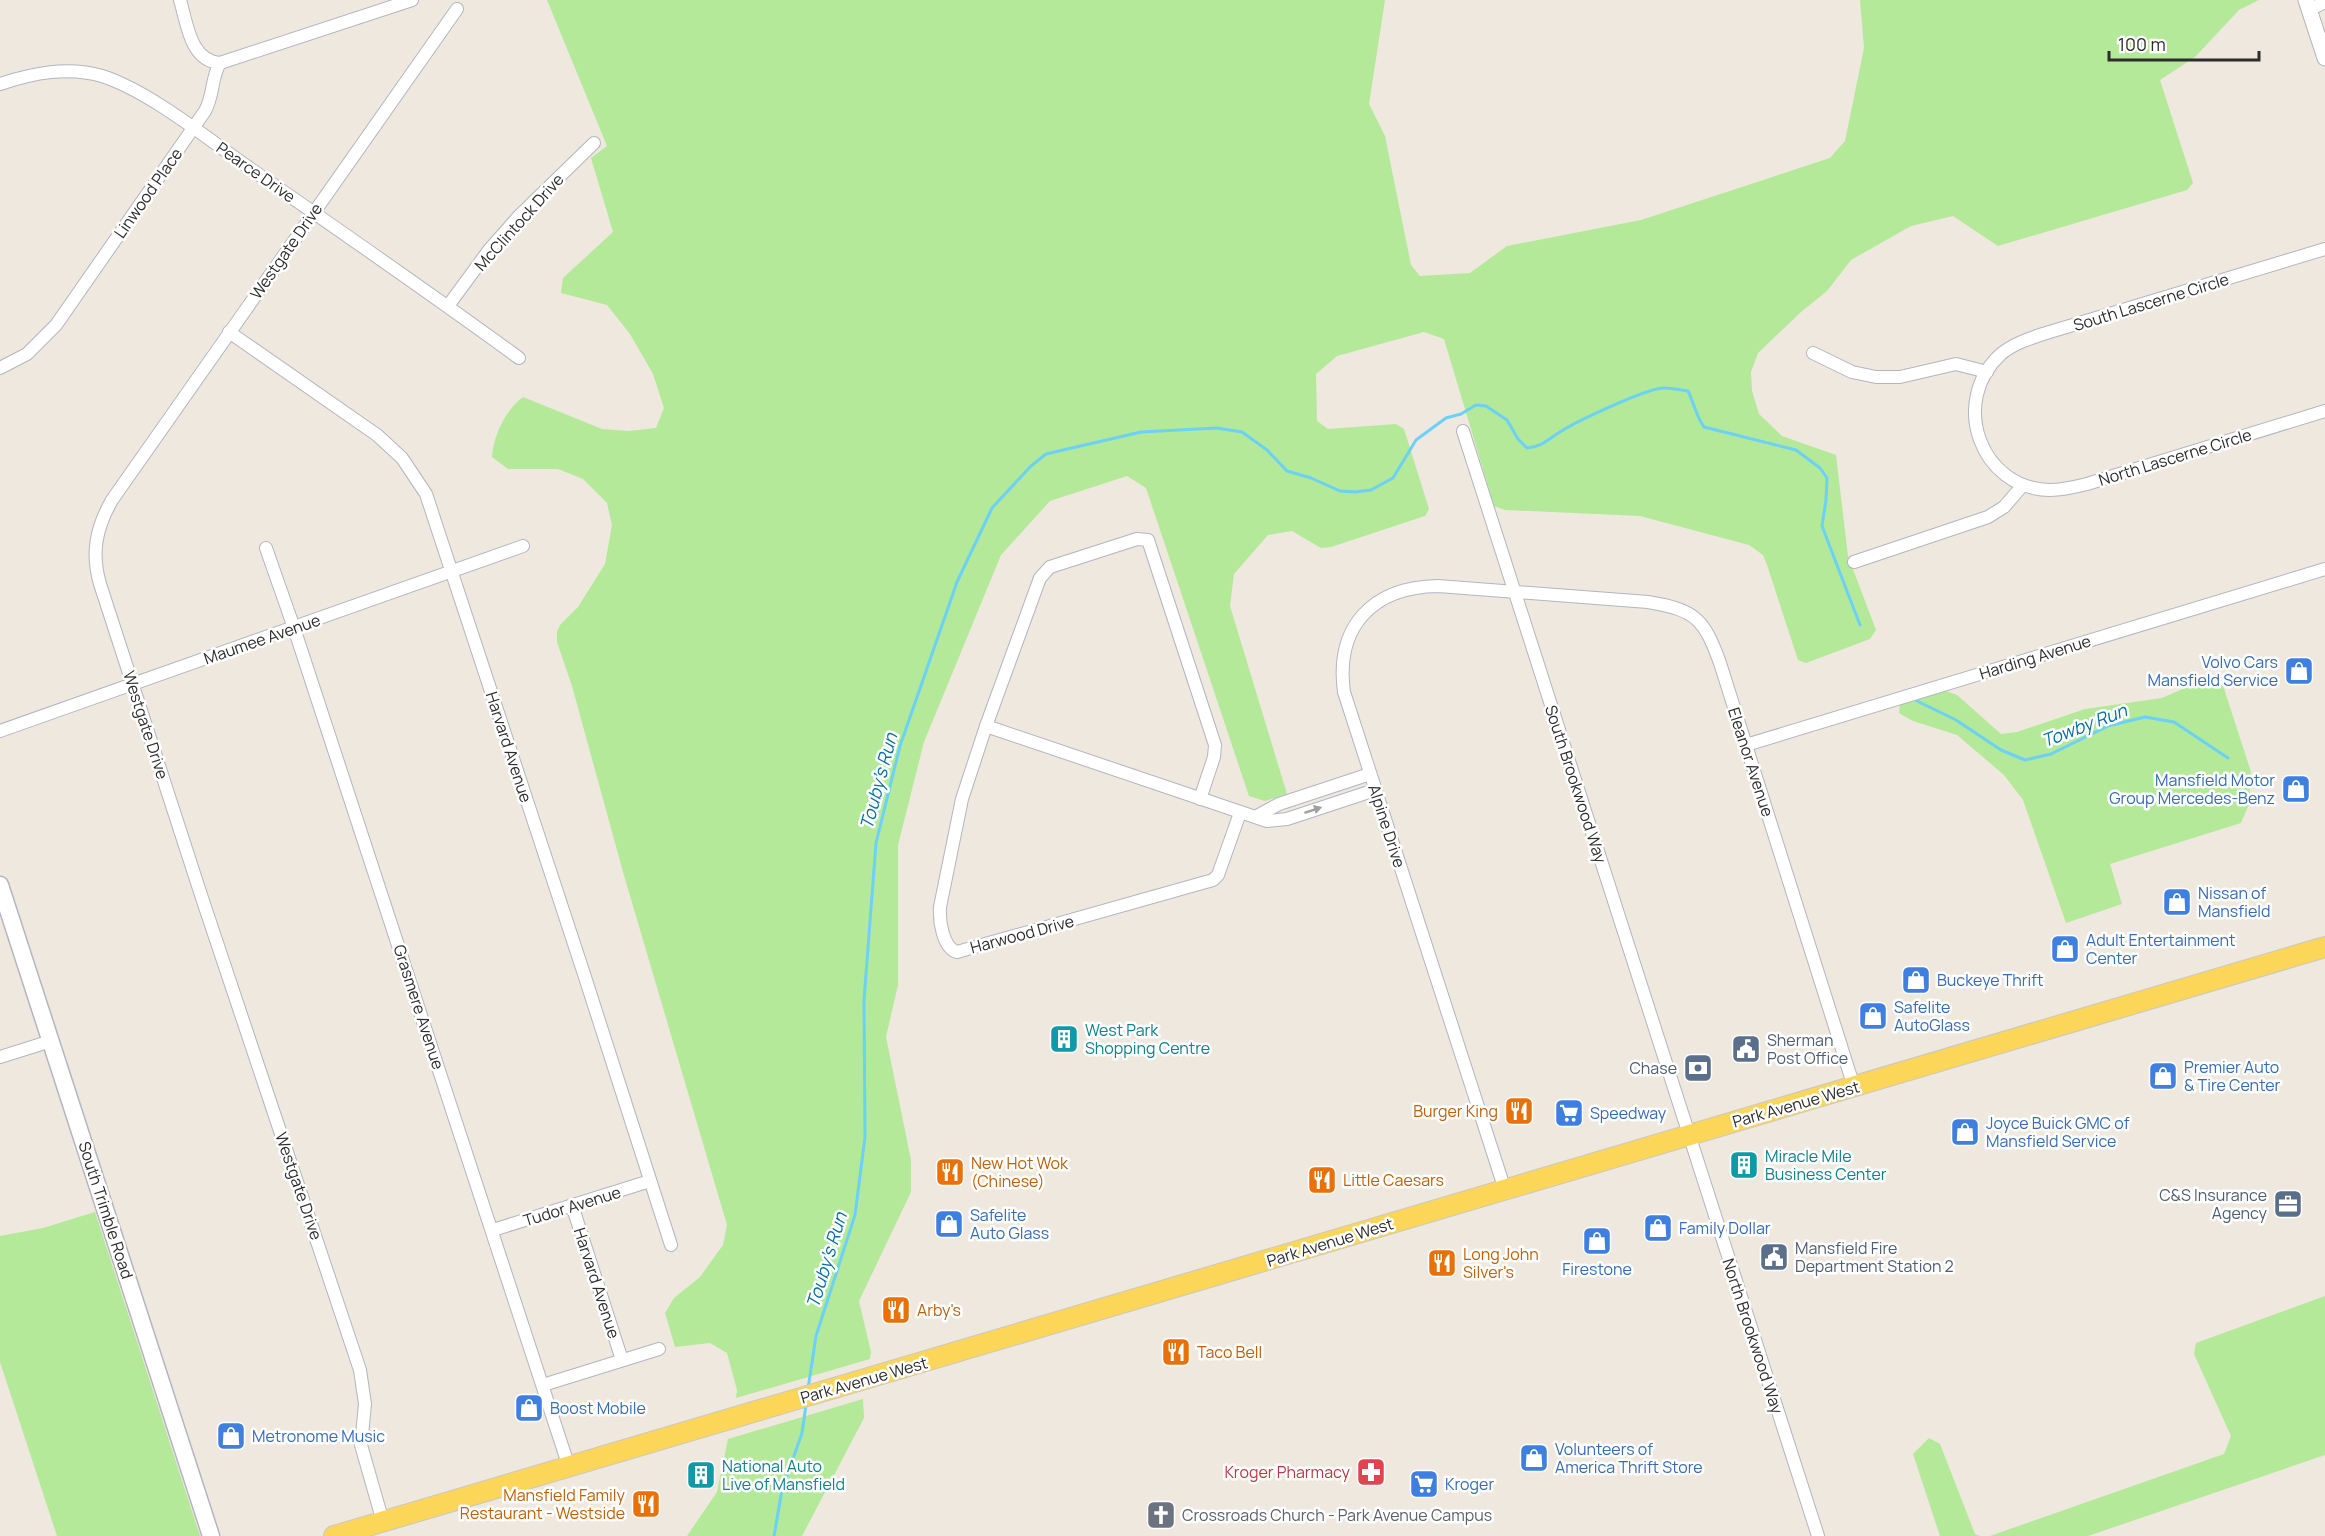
<svg xmlns="http://www.w3.org/2000/svg" width="2325" height="1536" font-family="Manrope,sans-serif">
  <style>
    .green { fill: #b3e998 }
    .lines { fill: none; stroke-linecap: round; stroke-linejoin: round }
    .stream { stroke: #6cd1f7; stroke-width: 3 }
    .minor-casing { stroke: #b3b5c1; stroke-width: 14 }
    .tertiary-casing { stroke: #b3b5c1; stroke-width: 17 }
    .secondary-casing { stroke: #b3b5c1; stroke-width: 19 }
    .primary-casing { stroke: #c8c8c8; stroke-width: 22 }
    .minor { stroke: #fff; stroke-width: 12 }
    .tertiary { stroke: #fff; stroke-width: 15 }
    .secondary { stroke: #fff; stroke-width: 16 }
    .primary { stroke: #fbd658; stroke-width: 20 }
    .oneway { fill: #a0a0a0 }
    .labels { text-anchor: middle; dominant-baseline: central; stroke-width: 5; stroke-linejoin: round; paint-order: stroke }
    .street-label { font-size: 16px; fill: #2d2d2d; stroke: #fff }
    .shop-label { font-size: 16px; fill: #366cbe; stroke: #fff; text-anchor: start }
    .culture-label { font-size: 16px; fill: #0d838f; stroke: #fff; text-anchor: start }
    .service-label { font-size: 16px; fill: #4e5e75; stroke: #fff; text-anchor: start }
    .food-label { font-size: 16px; fill: #c56008; stroke: #fff; text-anchor: start }
    .health-label { font-size: 16px; fill: #be3a42; stroke: #fff; text-anchor: end }
    .worship-label { font-size: 16px; fill: #5b616d; stroke: #fff; text-anchor: start }
    .water-label { font-size: 18px; font-style: italic; fill: #046faa; stroke: #fff }
  </style>
  <rect width="100%" height="100%" fill="#efe8df"/>
  <g class="green">
    <path d="M547,0H1385L1369,104L1385,136L1411,265L1420,276L1470,273L1507,246L1641,220L1830,158L1845,141L1864,48L1860,0H2259L2239,10L2195,57L2160,80L2193,183L2187,190L1998,246L1953,216L1911,226L1851,260L1827,291L1801,312L1758,353L1751,372L1752,391L1759,414L1782,436L1836,455L1848,556L1876,630L1870,639L1806,663L1798,660L1767,565L1763,555L1749,545L1640,516L1505,510L1494,506L1444,339L1424,332L1337,356L1316,374L1317,421L1328,429L1396,424L1404,429L1429,509L1425,516L1331,547L1321,548L1292,531L1268,535L1234,574L1230,606L1287,794L1265,801L1249,796L1146,488L1127,476L1050,501L1001,555L924,742L898,845V985L886,1037L911,1160V1192L859,1301L871,1352L870,1359L736,1398L737,1390L727,1353L710,1343L675,1347L665,1313L674,1298L700,1277L723,1245L727,1225L623,872L572,686L557,642V632L560,625L578,607L605,564L612,525L607,503L583,479L558,469H508L492,457C493,437 506,409 523,397L602,429L629,431L656,428L664,408L653,374L630,334L607,305L561,293L563,278L613,232L591,158L607,146Z"/>
    <polygon points="2219,673 2251,772 2249,804 2241,823 2110,864 2122,904 2066,923 2023,800 2004,775 1957,735 1913,721 1899,713 1900,702 1943,690 1957,695 2001,734 2017,732 2085,709 2162,698"/>
    <polygon points="95,1212 200,1536 57,1536 0,1362 0,1236 43,1228"/>
    <polygon points="2325,1296 2325,1455 2088,1536 1990,1536 2224,1454 2231,1436 2194,1354 2196,1343"/>
    <polygon points="863,1399 864,1418 802,1536 687,1536 717,1492 728,1439"/>
    <polygon points="1929,1438 1940,1444 1975,1534 1980,1536 1940,1536 1913,1454"/>
  </g>
  <g class="lines">
    <g class="stream">
      <polyline points="1917,701 1956,720 2001,750 2025,760 2051,754 2108,726 2145,717 2174,722 2228,758"/>
      <path d="M808,1389L816,1336L855,1215L865,1137L864,1000L876,843L900,746L957,582L992,508L1031,466L1046,454L1141,432L1217,428L1242,432L1267,450L1287,471L1311,478L1340,491L1355,492L1371,490L1393,478L1416,440L1446,418L1461,414L1476,405L1486,406L1507,420L1518,439L1527,448C1542,447 1548,439 1560,432C1577,421 1647,388 1664,388C1672,388 1680,390 1688,391C1694,403 1696,416 1704,427L1796,450L1820,468L1827,478L1826,500L1822,526L1860,625"/>
      <polyline points="774,1536 782,1490 802,1433 806,1405"/>
    </g>
    <g class="minor-casing">
      <g id="minor">
        <path d="M180,0C187,23 190,61 220,63L412,0"/>
        <polyline points="2309,10 2325,2"/>
        <path d="M0,84C33,73 68,66 102,76C149,91 208,139 248,167C339,230 430,293 519,358"/>
        <path d="M2325,249L2043,334C2028,339 2013,344 2001,354C1949,401 1980,489 2050,490C2063,490 2075,487 2087,484L2325,411"/>
        <polyline points="448,306 489,250 519,216 594,143"/>
        <polyline points="229,332 377,435 402,458 426,494 584,974 671,1245"/>
        <polyline points="1813,353 1852,372 1876,377 1900,377 1956,364 1987,372"/>
        <path d="M0,368L27,354L56,325L205,111C214,95 211,78 220,63"/>
        <polyline points="1463,431 1818,1536"/>
        <polyline points="266,548 294,628 569,1467"/>
        <polyline points="1854,562 1988,517 2004,507 2023,485"/>
        <polyline points="986,726 1267,821 1287,819 1375,790"/>
        <polyline points="0,731 523,546"/>
        <polyline points="1746,745 2325,569"/>
        <path d="M1200,799L1214,757L1215,745L1148,540L1137,539L1050,567L1040,578L986,726L962,799L940,907C939,921 943,948 957,952L1213,880L1218,875L1240,813"/>
        <polyline points="1257,816 1279,804 1370,774"/>
        <polyline points="0,1057 51,1041"/>
        <path d="M1505,1190L1344,692C1335,626 1373,587 1438,586L1648,602C1696,610 1704,619 1720,663L1854,1087"/>
        <polyline points="572,1205 622,1360"/>
        <polyline points="493,1230 650,1181"/>
        <polyline points="543,1385 659,1349"/>
        <path d="M383,1522L361,1445L365,1404L360,1370L202,898L100,584C91,553 96,528 112,500L457,9"/>
      </g>
    </g>
    <g class="tertiary-casing">
      <polyline id="tertiary" points="2306,0 2325,58"/>
    </g>
    <g class="secondary-casing">
      <polyline id="secondary" points="0,885 211,1536"/>
    </g>
    <g class="primary-casing">
      <polyline id="primary" points="334,1536 2325,947"/>
    </g>
    <use href="#minor" class="minor"/>
    <use href="#tertiary" class="tertiary"/>
    <use href="#secondary" class="secondary"/>
    <use href="#primary" class="primary"/>
  </g>
  <defs><path id="oneway-solid" d="M-6-.8H1V-3.2L6.5 0L1 3.2V.8H-6Z" transform="scale(1.5)"/></defs>
  <use class="oneway" href="#oneway-solid" transform="translate(1313 810) rotate(-18)"/>
  <defs>
    <g id="shop-square" transform="scale(1.5)"><rect x="-9" y="-9" width="18" height="18" rx="4" fill="#3f7fe0" stroke="#fff"/><path d="M-5-2.5h2.3a2.7 3.5 0 0 1 5.4 0H5L5.5 6h-11ZM-1.5-2.5h3a1.5 2.3 0 0 0-3 0Z" fill="#fff"/></g>
    <g id="building-square" transform="scale(1.5)"><rect x="-9" y="-9" width="18" height="18" rx="4" fill="#0f9aa8" stroke="#fff"/><path d="M-4-6H4V6H1V3H-1V6H-4ZM-2.5-4.3h1.7v1.8h-1.7ZM.8-4.3h1.7v1.8H.8ZM-2.5-1h1.7V.8h-1.7ZM.8-1h1.7V.8H.8Z" fill="#fff"/></g>
    <g id="civic-square" transform="scale(1.5)"><rect x="-9" y="-9" width="18" height="18" rx="4" fill="#5c6f8a" stroke="#fff"/><path d="M-.6-6.5H3V-4.5H.6V-3L4-1V1h2V6H-6V1h2V-1L-.6-3ZM-1.2 2.5V6h2.4V2.5Z" fill="#fff"/></g>
    <g id="bank-square" transform="scale(1.5)"><rect x="-9" y="-9" width="18" height="18" rx="4" fill="#5c6f8a" stroke="#fff"/><path d="M-6-4H6V4H-6ZM0-2.3a2.3 2.3 0 1 0 0 4.6a2.3 2.3 0 1 0 0-4.6Z" fill="#fff"/></g>
    <g id="restaurant-square" transform="scale(1.5)"><rect x="-9" y="-9" width="18" height="18" rx="4" fill="#e8710a" stroke="#fff"/><path d="M-5-6h1v4h1v-4h1v4h1v-4h1v5L-1.5 .5V6h-2V.5L-5-1ZM5-6V6H3V1.5H1.5Q1.5-4 5-6Z" fill="#fff"/></g>
    <g id="supermarket-square" transform="scale(1.5)"><rect x="-9" y="-9" width="18" height="18" rx="4" fill="#3f7fe0" stroke="#fff"/><path d="M-6-5.5h2.5l.6 2H6L4.5 2H-2.5L-4.4-4H-6ZM-1.5 3.2a1.3 1.3 0 1 0 .1 0ZM3 3.2a1.3 1.3 0 1 0 .1 0Z" fill="#fff"/></g>
    <g id="office-square" transform="scale(1.5)"><rect x="-9" y="-9" width="18" height="18" rx="4" fill="#5c6f8a" stroke="#fff"/><path d="M-6-3h4V-5.5h4V-3h4V5H-6ZM-1-4.5V-3h2v-1.5ZM-6 0V1H6V0Z" fill="#fff"/></g>
    <g id="pharmacy-square" transform="scale(1.5)"><rect x="-9" y="-9" width="18" height="18" rx="4" fill="#e0444e" stroke="#fff"/><path d="M-2-6h4v4h4v4h-4v4h-4v-4h-4v-4h4Z" fill="#fff"/></g>
    <g id="church-square" transform="scale(1.5)"><rect x="-9" y="-9" width="18" height="18" rx="4" fill="#6b7280" stroke="#fff"/><path d="M-1.2-6h2.4v3.5h3.3v2.4h-3.3V6h-2.4V-.1h-3.3v-2.4h3.3Z" fill="#fff"/></g>
  </defs>
  <g fill-rule="evenodd">
    <use href="#shop-square" x="2299" y="671"/>
    <use href="#shop-square" x="2296" y="789"/>
    <use href="#shop-square" x="2177" y="902"/>
    <use href="#shop-square" x="2065" y="949"/>
    <use href="#shop-square" x="1916" y="980"/>
    <use href="#shop-square" x="1873" y="1016"/>
    <use href="#building-square" x="1064" y="1039"/>
    <use href="#civic-square" x="1746" y="1049"/>
    <use href="#bank-square" x="1698" y="1068"/>
    <use href="#shop-square" x="2163" y="1076"/>
    <use href="#restaurant-square" x="1519" y="1111"/>
    <use href="#supermarket-square" x="1569" y="1113"/>
    <use href="#shop-square" x="1965" y="1132"/>
    <use href="#building-square" x="1744" y="1165"/>
    <use href="#restaurant-square" x="950" y="1172"/>
    <use href="#restaurant-square" x="1322" y="1180"/>
    <use href="#office-square" x="2288" y="1204"/>
    <use href="#shop-square" x="949" y="1224"/>
    <use href="#shop-square" x="1658" y="1228"/>
    <use href="#shop-square" x="1597" y="1241"/>
    <use href="#civic-square" x="1774" y="1257"/>
    <use href="#restaurant-square" x="1442" y="1263"/>
    <use href="#restaurant-square" x="896" y="1310"/>
    <use href="#restaurant-square" x="1176" y="1352"/>
    <use href="#shop-square" x="529" y="1408"/>
    <use href="#shop-square" x="231" y="1436"/>
    <use href="#shop-square" x="1534" y="1458"/>
    <use href="#pharmacy-square" x="1371" y="1472"/>
    <use href="#building-square" x="701" y="1475"/>
    <use href="#supermarket-square" x="1424" y="1484"/>
    <use href="#restaurant-square" x="646" y="1504"/>
    <use href="#church-square" x="1161" y="1515"/>
  </g>
  <g class="labels">
    <g class="street-label">
      <text transform="translate(256 172) rotate(35)">Pearce Drive</text>
      <text transform="translate(148 193) rotate(-55)">Linwood Place</text>
      <text transform="translate(519 222) rotate(-48)">McClintock Drive</text>
      <text transform="translate(286 251) rotate(-55)">Westgate Drive</text>
      <text transform="translate(2151 302) rotate(-17)">South Lascerne Circle</text>
      <text transform="translate(2175 457) rotate(-17)">North Lascerne Circle</text>
      <text transform="translate(262 639) rotate(-19)">Maumee Avenue</text>
      <text transform="translate(2035 657) rotate(-17)">Harding Avenue</text>
      <text transform="translate(146 725) rotate(72)">Westgate Drive</text>
      <text transform="translate(509 747) rotate(72)">Harvard Avenue</text>
      <text transform="translate(1751 762) rotate(72)">Eleanor Avenue</text>
      <text transform="translate(1576 784) rotate(72)">South Brookwood Way</text>
      <text transform="translate(1387 826) rotate(72)">Alpine Drive</text>
      <text transform="translate(1022 934) rotate(-15)">Harwood Drive</text>
      <text transform="translate(419 1007) rotate(72)">Grasmere Avenue</text>
      <text transform="translate(1796 1104) rotate(-16)">Park Avenue West</text>
      <text transform="translate(299 1186) rotate(71)">Westgate Drive</text>
      <text transform="translate(572 1206) rotate(-17)">Tudor Avenue</text>
      <text transform="translate(106 1210) rotate(72)">South Trimble Road</text>
      <text transform="translate(1330 1242) rotate(-17)">Park Avenue West</text>
      <text transform="translate(597 1283) rotate(72)">Harvard Avenue</text>
      <text transform="translate(1753 1336) rotate(72)">North Brookwood Way</text>
      <text transform="translate(864 1380) rotate(-16)">Park Avenue West</text>
    </g>
    <g class="shop-label">
      <text x="2278" y="662" text-anchor="end">Volvo Cars<tspan x="2278" dy="18">Mansfield Service</tspan></text>
      <text x="2275" y="780" text-anchor="end">Mansfield Motor<tspan x="2275" dy="18">Group Mercedes-Benz</tspan></text>
      <text x="2198" y="893">Nissan of<tspan x="2198" dy="18">Mansfield</tspan></text>
      <text x="2086" y="940">Adult Entertainment<tspan x="2086" dy="18">Center</tspan></text>
      <text x="1937" y="980">Buckeye Thrift</text>
      <text x="1894" y="1007">Safelite<tspan x="1894" dy="18">AutoGlass</tspan></text>
      <text x="2184" y="1067">Premier Auto<tspan x="2184" dy="18">&amp; Tire Center</tspan></text>
      <text x="1590" y="1113">Speedway</text>
      <text x="1986" y="1123">Joyce Buick GMC of<tspan x="1986" dy="18">Mansfield Service</tspan></text>
      <text x="970" y="1215">Safelite<tspan x="970" dy="18">Auto Glass</tspan></text>
      <text x="1679" y="1228">Family Dollar</text>
      <text x="1597" y="1269" text-anchor="middle">Firestone</text>
      <text x="550" y="1408">Boost Mobile</text>
      <text x="252" y="1436">Metronome Music</text>
      <text x="1555" y="1449">Volunteers of<tspan x="1555" dy="18">America Thrift Store</tspan></text>
      <text x="1445" y="1484">Kroger</text>
    </g>
    <g class="culture-label">
      <text x="1085" y="1030">West Park<tspan x="1085" dy="18">Shopping Centre</tspan></text>
      <text x="1765" y="1156">Miracle Mile<tspan x="1765" dy="18">Business Center</tspan></text>
      <text x="722" y="1466">National Auto<tspan x="722" dy="18">Live of Mansfield</tspan></text>
    </g>
    <g class="service-label">
      <text x="1767" y="1040">Sherman<tspan x="1767" dy="18">Post Office</tspan></text>
      <text x="1677" y="1068" text-anchor="end">Chase</text>
      <text x="2267" y="1195" text-anchor="end">C&amp;S Insurance<tspan x="2267" dy="18">Agency</tspan></text>
      <text x="1795" y="1248">Mansfield Fire<tspan x="1795" dy="18">Department Station 2</tspan></text>
    </g>
    <g class="food-label">
      <text x="1498" y="1111" text-anchor="end">Burger King</text>
      <text x="971" y="1163">New Hot Wok<tspan x="971" dy="18">(Chinese)</tspan></text>
      <text x="1343" y="1180">Little Caesars</text>
      <text x="1463" y="1254">Long John<tspan x="1463" dy="18">Silver's</tspan></text>
      <text x="917" y="1310">Arby's</text>
      <text x="1197" y="1352">Taco Bell</text>
      <text x="625" y="1495" text-anchor="end">Mansfield Family<tspan x="625" dy="18">Restaurant - Westside</tspan></text>
    </g>
    <g class="health-label">
      <text x="1350" y="1472">Kroger Pharmacy</text>
    </g>
    <g class="worship-label">
      <text x="1182" y="1515">Crossroads Church - Park Avenue Campus</text>
    </g>
    <g class="water-label">
      <text transform="translate(2084 725) rotate(-21)">Towby Run</text>
      <text transform="translate(878 781) rotate(-75)">Touby's Run</text>
      <text transform="translate(826 1260) rotate(-73)">Touby's Run</text>
    </g>
  </g>
  <path d="M2109 51v9h150v-9" fill="none" stroke="#2d2d2d" stroke-width="3"/>
  <text x="2118" y="51" font-size="18" fill="#2d2d2d" stroke="#ffffff" stroke-width="4.5" paint-order="stroke">100 m</text>
</svg>
